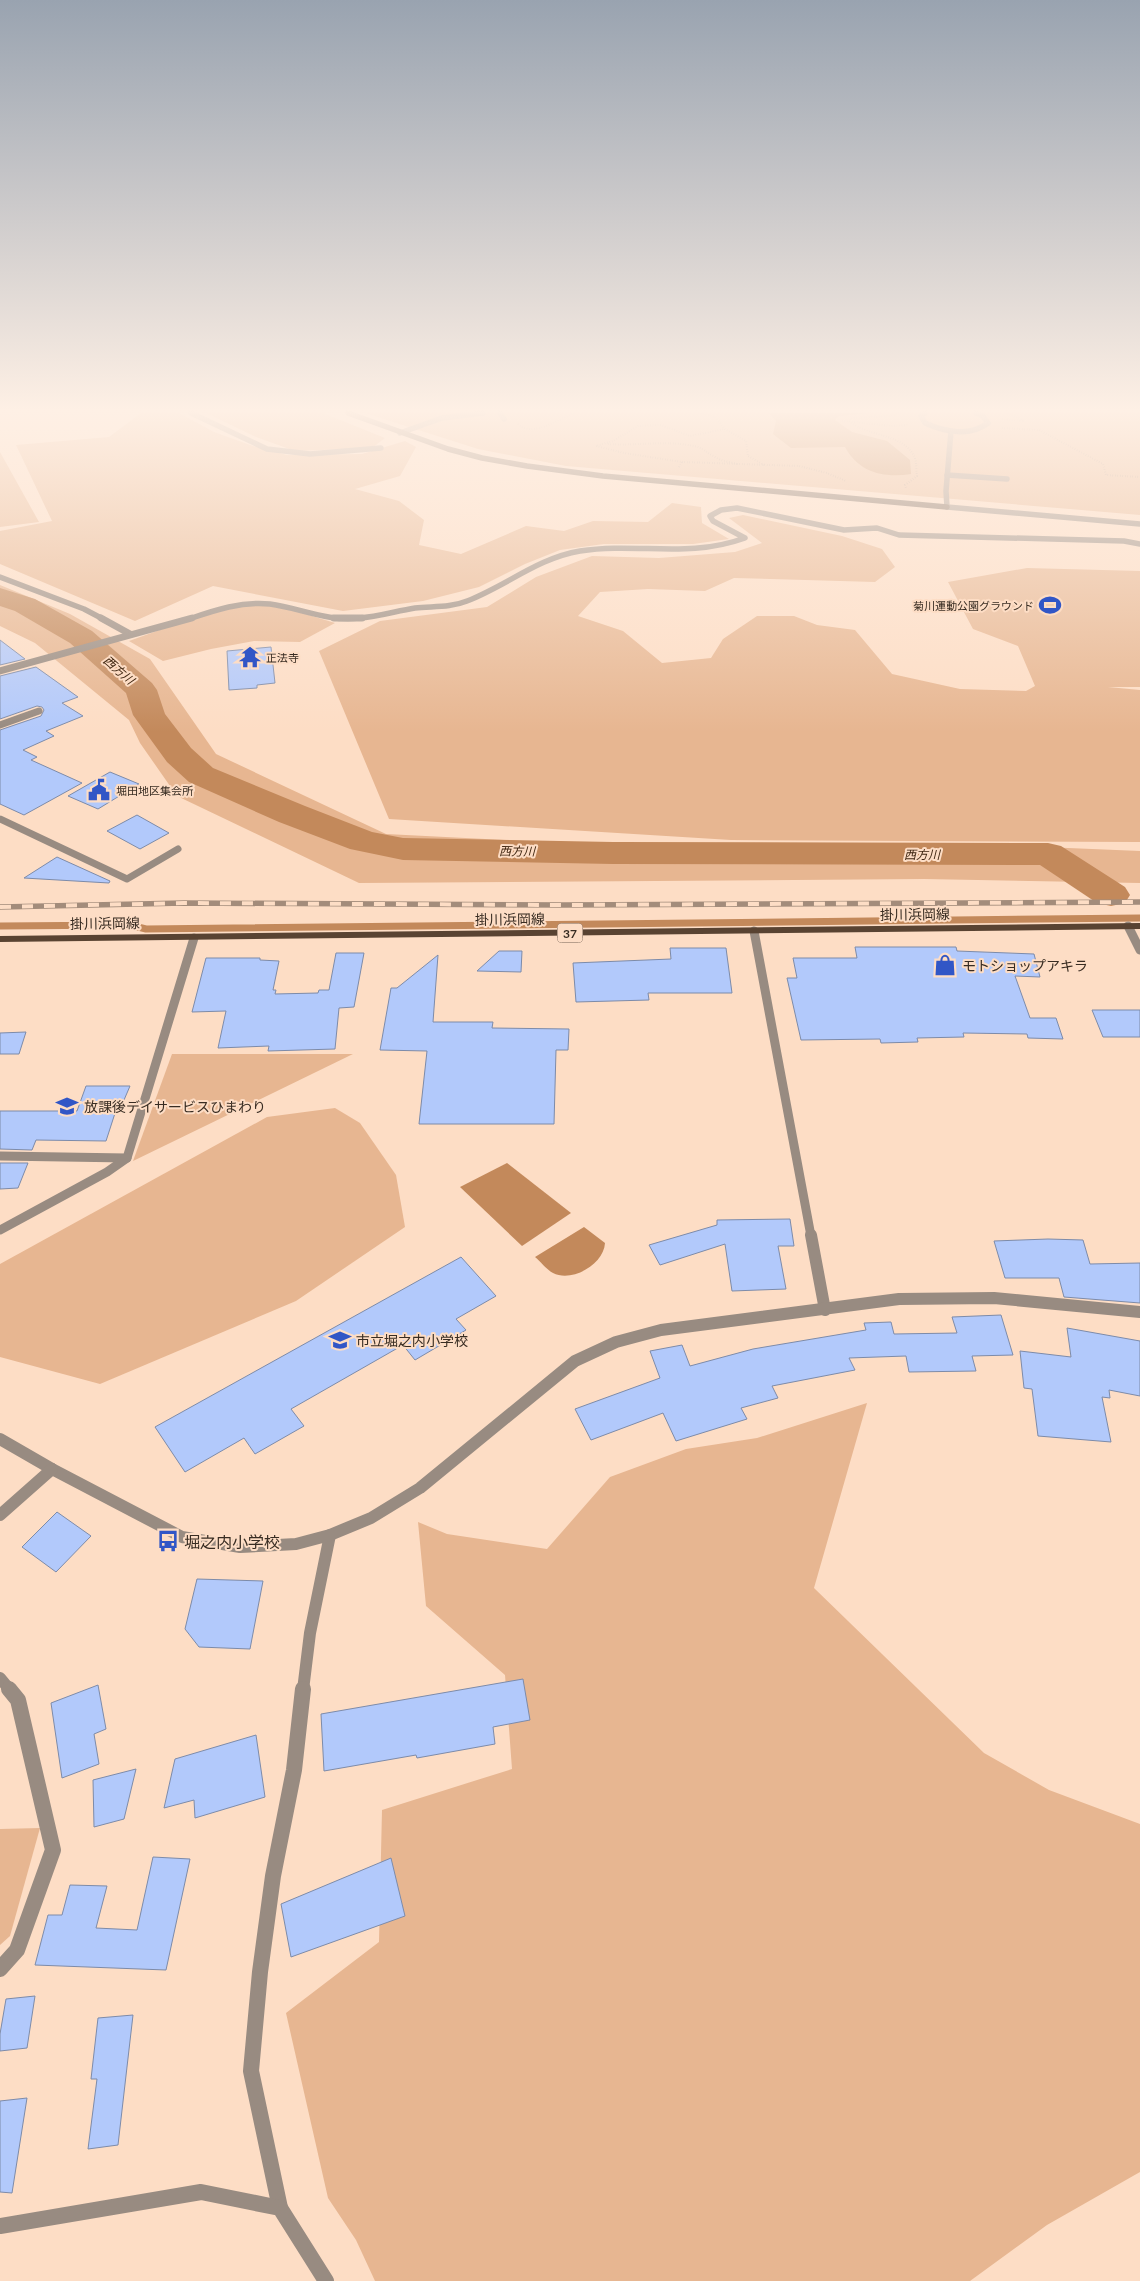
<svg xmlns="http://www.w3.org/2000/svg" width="1140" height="2281" font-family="Lato,'Noto Sans JP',sans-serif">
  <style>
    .green { fill: #e7b691 }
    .water { fill: #c3895b }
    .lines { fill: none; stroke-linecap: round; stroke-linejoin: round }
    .stream { stroke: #c3895b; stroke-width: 7 }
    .river { fill: #c3895b; fill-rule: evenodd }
    .building { fill: #b2c9fb; stroke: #7d8ba9 }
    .path { stroke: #a28b7a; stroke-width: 2; stroke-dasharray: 0.5 2; stroke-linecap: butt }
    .lane-far3 { stroke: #988b81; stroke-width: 5.5 }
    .lane-far2 { stroke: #988b81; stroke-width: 7 }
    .lane-far1 { stroke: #988b81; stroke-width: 12 }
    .lane { stroke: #988b81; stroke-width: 16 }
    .street-far4 { stroke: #988b81; stroke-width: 5.5 }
    .street-far3 { stroke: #988b81; stroke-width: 7 }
    .street-far2 { stroke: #988b81; stroke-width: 9 }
    .street-far1 { stroke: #988b81; stroke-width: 12 }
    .street { stroke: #988b81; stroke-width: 16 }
    .secondary { stroke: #736052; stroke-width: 5.5 }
    .primary { fill: #594332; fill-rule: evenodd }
    .rail-casing { stroke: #a38c7b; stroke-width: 5.5 }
    .rail { stroke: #fdddc5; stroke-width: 4; stroke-dasharray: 11; stroke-linecap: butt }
    .labels { text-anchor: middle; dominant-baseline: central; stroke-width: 4; stroke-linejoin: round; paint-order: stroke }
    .far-poi-label { font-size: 11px; fill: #382c22; stroke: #fdddc5; text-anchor: start }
    .far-water-label { font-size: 12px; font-style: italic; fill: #3e2510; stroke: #fdddc5 }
    .shield { fill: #fdddc5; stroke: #736153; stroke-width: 1 }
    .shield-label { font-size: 12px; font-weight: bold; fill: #382c22 }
    .street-label { font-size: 14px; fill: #382c22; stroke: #fdddc5 }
    .poi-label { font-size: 14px; fill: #382c22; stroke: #fdddc5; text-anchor: start }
    .near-poi-label { font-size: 16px; fill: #382c22; stroke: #fdddc5; text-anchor: start }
  </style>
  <rect width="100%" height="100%" fill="#fdddc5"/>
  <g class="green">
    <polygon points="141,413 179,413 214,432 253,446 287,455 362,454 405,441 416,447 400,476 355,489 399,501 424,520 419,545 461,554 526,526 564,531 593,521 648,522 672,503 701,507 702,523 729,539 693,544 604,544 560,550 525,564 479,587 423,601 343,611 213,586 135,621 0,564 0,531 52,521 16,445 109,437"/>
    <polygon points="206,413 323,413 385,438 372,448 295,451 256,437"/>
    <polygon points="365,413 1140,413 1140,515 566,466 478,449"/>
    <polygon points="0,452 39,522 0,527"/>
    <polygon points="743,515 842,536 882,549 895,567 875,582 734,578 705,591 648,589 600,592 578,616 623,631 662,663 711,658 723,639 757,616 794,616 817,625 855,630 892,674 960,689 1026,691 1035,686 1018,646 973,629 948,582 1027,568 1140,571 1140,687 1108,687 1140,690 1140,842 731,840 389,819 319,651 380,621 487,607 536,577 592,556 659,558 735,552 762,543 729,518"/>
    <polygon points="0,585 70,614 150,659 216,754 386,834 784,854 1044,847 1140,851 1140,883 924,879 359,883 177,796 140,743 129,720 35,643 0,626"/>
    <polygon points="273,604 335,623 300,642 254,641 211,649 163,661 129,641 196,617 238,605"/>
    <polygon points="172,1054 353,1054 133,1161"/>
    <polygon points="335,1108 360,1123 396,1175 405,1227 296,1301 100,1384 0,1357 0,1264 267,1117"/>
    <polygon points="867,1403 814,1588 984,1753 1049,1790 1140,1824 1140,2172 1047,2225 970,2281 375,2281 356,2240 328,2198 286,2013 379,1942 382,1810 512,1769 505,1675 426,1606 418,1522 447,1534 547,1549 610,1477 686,1449 757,1438"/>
    <polygon points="40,1828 10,1936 0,1945 0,1829"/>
  </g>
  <g class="water">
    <path d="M769,413H870L839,416L835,420L852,432L887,441L910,460L911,474C884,478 859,473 845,447L791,448L773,434L776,421Z"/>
    <polygon points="507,1163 571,1213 522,1246 460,1187"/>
    <path d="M584,1227L605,1243C604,1264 572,1283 553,1273C547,1270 541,1262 535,1257Z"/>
  </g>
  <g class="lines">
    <polyline class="stream" points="0,926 130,925 146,929 1140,918"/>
    <polygon class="river" points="0,588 35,599 92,631 152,683 157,690 165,714 191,748 213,768 305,806 372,832 403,838 613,842 1048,843 1061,846 1125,887 1130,895 1125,903 1111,906 1097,903 1040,865 613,864 403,860 350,849 279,822 189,782 167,762 138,722 133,715 126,693 70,643 15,611 0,606"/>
  </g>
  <g class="building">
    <polygon points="0,640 25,659 0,665"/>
    <polygon points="271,647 275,683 257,685 257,688 229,690 227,651"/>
    <polygon points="36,667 78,697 62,703 83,716 46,731 54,736 23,750 37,757 31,760 82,783 24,815 0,804 0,730 41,716 44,710 42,707 37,706 0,719 0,676"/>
    <polygon points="110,772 139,784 98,809 68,796"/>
    <polygon points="137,815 169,833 140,849 107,831"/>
    <polygon points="57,857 110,881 109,883 24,878"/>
    <polygon points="855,947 956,947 957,951 1034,954 1040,977 1015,976 1030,1018 1056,1018 1063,1039 1028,1038 1027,1034 963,1033 964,1037 917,1038 918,1042 881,1043 880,1039 801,1040 787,978 797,978 793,958 857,958"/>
    <polygon points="670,948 726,948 732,993 648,993 649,1000 576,1002 573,963 671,959"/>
    <polygon points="499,951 522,951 521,972 477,971"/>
    <polygon points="336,953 364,953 354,1007 339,1008 335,1049 268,1051 269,1046 218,1048 226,1011 192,1012 206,958 260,958 260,960 279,961 273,990 276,990 275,994 318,993 319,990 329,990"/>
    <polygon points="438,955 433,1022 493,1022 492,1028 569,1029 568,1050 556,1050 554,1124 419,1124 427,1051 380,1050 391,988 397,988"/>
    <polygon points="1092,1010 1140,1010 1140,1037 1103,1037"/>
    <polygon points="26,1032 19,1054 0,1054 0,1033"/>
    <polygon points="86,1086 130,1086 121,1107 117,1107 106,1141 36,1140 32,1150 0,1149 0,1111 77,1111"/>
    <polygon points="0,1163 28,1163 18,1188 0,1189"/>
    <polygon points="790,1219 794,1246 778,1246 786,1289 732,1291 725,1244 660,1265 649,1245 717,1225 717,1220"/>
    <polygon points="1048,1239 1083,1240 1090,1264 1140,1263 1140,1303 1064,1297 1059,1278 1005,1278 994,1241"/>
    <polygon points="461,1257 496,1296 456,1319 466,1330 415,1360 403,1345 291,1409 304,1426 255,1454 244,1438 185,1472 155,1427"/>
    <polygon points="1001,1315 1013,1355 972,1356 976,1371 909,1372 906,1356 849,1358 855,1370 772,1386 778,1398 741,1408 747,1419 676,1441 663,1413 591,1440 575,1409 660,1378 650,1351 682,1345 690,1366 753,1349 866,1330 864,1323 891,1322 894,1334 957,1333 952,1317"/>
    <polygon points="1067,1328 1140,1341 1140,1396 1109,1390 1110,1398 1102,1397 1111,1442 1038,1436 1032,1389 1024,1388 1020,1351 1071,1357"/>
    <polygon points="57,1512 91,1536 56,1572 22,1547"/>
    <polygon points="197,1579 263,1581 250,1649 199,1647 185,1629"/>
    <polygon points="523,1679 530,1720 493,1727 495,1744 417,1758 416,1755 324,1771 321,1714"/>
    <polygon points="98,1685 106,1729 94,1734 99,1764 62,1778 51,1703"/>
    <polygon points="256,1735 265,1797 195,1818 194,1800 164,1808 175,1759"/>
    <polygon points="136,1769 124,1819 94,1827 93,1780"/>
    <polygon points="153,1857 190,1859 166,1970 35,1965 48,1915 62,1915 70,1885 107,1886 96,1928 137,1930"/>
    <polygon points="391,1858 405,1916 291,1957 281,1904"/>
    <polygon points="35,1996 27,2048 0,2051 0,2034 6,1999"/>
    <polygon points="133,2015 118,2145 88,2149 97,2079 91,2079 98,2018"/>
    <polygon points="27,2098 12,2193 0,2192 0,2101"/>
  </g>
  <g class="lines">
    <g class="path">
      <polyline points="701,413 715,417 725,429 746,441 748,456 766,466"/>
      <path d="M899,413L890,416L851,418L849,421C868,437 902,433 914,456C917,462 916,470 917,476L905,485L906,488"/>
      <polyline points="1002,419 1024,421 1007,413"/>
      <polyline points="842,421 891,426 908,425"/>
      <path d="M518,424C532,438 559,419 574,413"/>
      <polyline points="1002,428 1039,430 1103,464 1106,475 1140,477"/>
      <path d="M608,444C637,446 665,440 694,446C702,447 707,453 715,457C721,461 730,462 737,464"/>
      <polyline points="682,462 799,466 827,473 846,481"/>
      <polyline points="679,467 682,462 624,453 596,446 613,441 638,426 661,425 690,436 725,429"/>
    </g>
    <polyline class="lane-far3" points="0,577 84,609 103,619"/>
    <polyline class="lane-far2" points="101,618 130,634"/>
    <polyline class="lane-far1" points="303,1690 310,1633 330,1535"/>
    <polyline class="lane" points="280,2208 251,2071 260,1972 273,1876 294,1770 303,1689"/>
    <g class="street-far4">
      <polyline points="191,413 267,449 310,454 381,448"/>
      <polyline points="500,413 504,419"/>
      <path d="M925,413L921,416L925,423C945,432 970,437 988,423L983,416L976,413"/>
      <polyline points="951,431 946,491 947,507 1140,524"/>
      <polyline points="400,433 442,418 483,413"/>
      <polyline points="947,475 1007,479"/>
      <path d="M189,619C215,610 242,601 270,604C300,608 328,622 359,618C378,617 396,611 415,608C432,606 450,608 467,601C506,586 538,558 580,551C638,542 687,559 745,538L713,521L710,516L721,510L737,508L844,530L877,528L899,535L1124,541L1140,544"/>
    </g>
    <g class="street-far3">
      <polyline points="334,618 362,618"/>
      <polyline points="0,671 192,618"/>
      <polyline points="0,725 39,711"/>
      <polyline points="0,819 127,879 178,849"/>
    </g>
    <g class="street-far2">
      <polyline points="1128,926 1140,950"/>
      <polyline points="754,931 811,1236"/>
      <polyline points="0,1156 127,1158 194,938"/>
      <polyline points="0,1230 107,1172 127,1158"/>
    </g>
    <g class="street-far1">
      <polyline points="811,1235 825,1310"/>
      <polyline points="0,1439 52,1469 182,1537 240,1547 296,1544 330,1535 371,1518 420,1488 575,1361 616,1342 661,1330 899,1299 994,1298 1140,1312"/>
      <polyline points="0,1515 52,1469"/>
      <polyline points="0,1678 10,1690"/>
    </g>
    <g class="street">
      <polyline points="0,1969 17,1950 53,1850 18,1700 9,1689"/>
      <polyline points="0,2226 201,2192 280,2208 326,2281"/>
    </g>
    <polyline class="secondary" points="348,413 448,449 482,458 527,466 603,476 947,507"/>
    <polygon class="primary" points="1140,923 1140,929 0,942 0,936"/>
    <g class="rail-casing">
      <polyline id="rail" points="0,907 184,903 562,905 1140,902"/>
    </g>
    <use href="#rail" class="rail"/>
  </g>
  <linearGradient id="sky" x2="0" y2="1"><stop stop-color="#99a3b0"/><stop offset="0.56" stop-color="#fef0e5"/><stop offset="1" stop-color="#fef0e5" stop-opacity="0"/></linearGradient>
  <rect width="1140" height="732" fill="url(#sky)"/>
  <defs>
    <g id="stadium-bare" transform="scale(1.725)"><path d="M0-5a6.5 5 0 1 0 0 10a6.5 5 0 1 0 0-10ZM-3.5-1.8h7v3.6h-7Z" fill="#3156c6" stroke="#fdddc5" stroke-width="2.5" paint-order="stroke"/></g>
    <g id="temple-bare" transform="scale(1.725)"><path d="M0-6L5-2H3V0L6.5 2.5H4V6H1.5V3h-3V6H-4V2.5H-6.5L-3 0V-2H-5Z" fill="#3156c6" stroke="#fdddc5" stroke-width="2.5" paint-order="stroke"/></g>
    <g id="civic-bare" transform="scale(1.725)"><path d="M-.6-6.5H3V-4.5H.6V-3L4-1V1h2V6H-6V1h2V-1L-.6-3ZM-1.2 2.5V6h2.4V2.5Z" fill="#3156c6" stroke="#fdddc5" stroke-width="2.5" paint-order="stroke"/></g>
    <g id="shop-bare" transform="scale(1.725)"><path d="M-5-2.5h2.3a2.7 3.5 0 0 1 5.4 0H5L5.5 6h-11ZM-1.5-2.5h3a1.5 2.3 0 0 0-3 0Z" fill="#3156c6" stroke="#fdddc5" stroke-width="2.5" paint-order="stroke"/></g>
    <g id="school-bare" transform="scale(1.725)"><path d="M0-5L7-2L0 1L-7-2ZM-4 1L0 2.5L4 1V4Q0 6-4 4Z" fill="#3156c6" stroke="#fdddc5" stroke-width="2.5" paint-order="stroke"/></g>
    <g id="bus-bare" transform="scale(1.725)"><path d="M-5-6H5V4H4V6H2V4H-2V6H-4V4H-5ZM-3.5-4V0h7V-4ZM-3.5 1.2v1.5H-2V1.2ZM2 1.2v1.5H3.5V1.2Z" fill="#3156c6" stroke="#fdddc5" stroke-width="2.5" paint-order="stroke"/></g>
  </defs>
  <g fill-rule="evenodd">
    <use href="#stadium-bare" x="1050" y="605"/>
    <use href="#temple-bare" x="250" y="657"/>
    <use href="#civic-bare" x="99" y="790"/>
    <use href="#shop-bare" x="945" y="965"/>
    <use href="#school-bare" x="67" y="1106"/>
    <use href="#school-bare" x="340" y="1340"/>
    <use href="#bus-bare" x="168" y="1541"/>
  </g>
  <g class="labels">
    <g class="far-poi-label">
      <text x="1034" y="605" text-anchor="end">菊川運動公園グラウンド</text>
      <text x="266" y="657">正法寺</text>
      <text x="116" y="790">堀田地区集会所</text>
    </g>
    <g class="far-water-label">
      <text transform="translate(119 670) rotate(41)">西方川</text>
      <text transform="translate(517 851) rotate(1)">西方川</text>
      <text x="922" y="854">西方川</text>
    </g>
    <rect class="shield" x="557.5" y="923.5" width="25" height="19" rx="4"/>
    <g class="shield-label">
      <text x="570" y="933">37</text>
    </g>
    <g class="street-label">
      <text transform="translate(915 914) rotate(-1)">掛川浜岡線</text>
      <text transform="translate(510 919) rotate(-1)">掛川浜岡線</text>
      <text transform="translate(105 923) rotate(-1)">掛川浜岡線</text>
    </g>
    <g class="poi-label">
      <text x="962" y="965">モトショップアキラ</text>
      <text x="84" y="1106">放課後デイサービスひまわり</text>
      <text x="356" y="1340">市立堀之内小学校</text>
    </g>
    <g class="near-poi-label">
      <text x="184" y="1541">堀之内小学校</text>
    </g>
  </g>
</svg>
